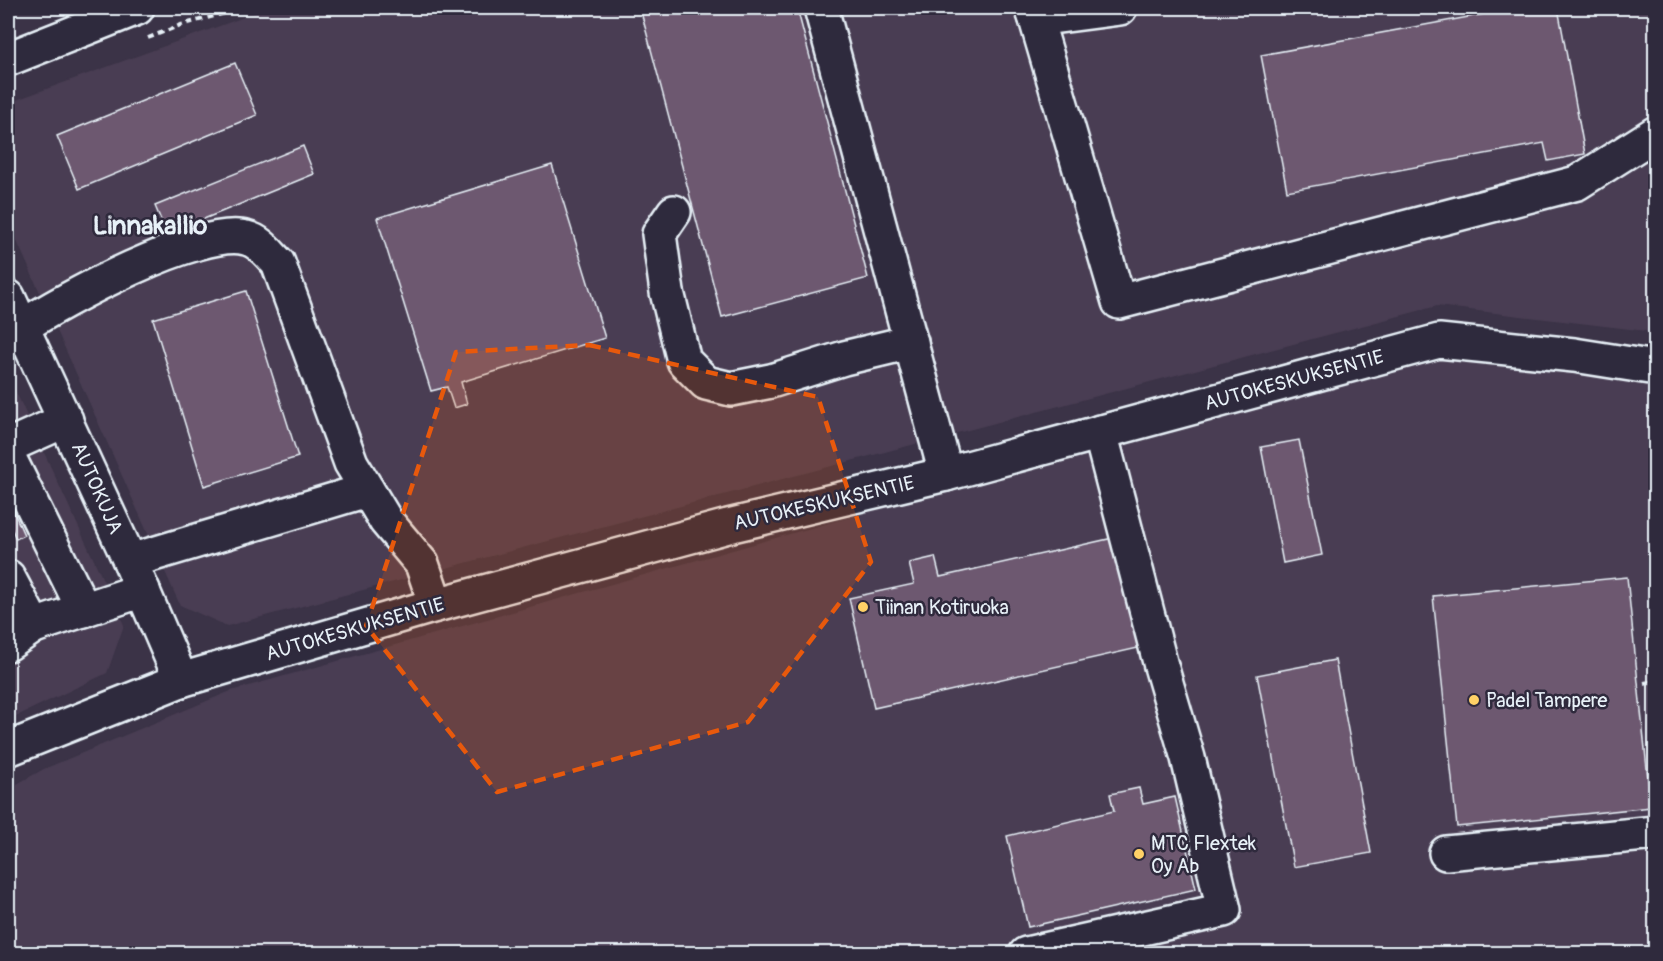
<svg xmlns="http://www.w3.org/2000/svg" width="1663" height="961" font-family="Pangolin,sans-serif">
  <style>
    .built { fill: #4a3e53 }
    .building { fill: #6d5970; stroke: #e8f1f8; stroke-width: 1.5 }
    .lines { fill: none; stroke-linecap: round; stroke-linejoin: round }
    .minor-casing { stroke: #e8f1f8; stroke-width: 38 }
    .major-casing { stroke: #e8f1f8; stroke-width: 38 }
    .path { stroke: #e8f1f8; stroke-width: 4; stroke-dasharray: 6 4.5; stroke-linecap: butt }
    .minor { stroke: #2f2a3d; stroke-width: 33 }
    .major { stroke: #2f2a3d; stroke-width: 33 }
    .marked { fill: #e8590c; fill-opacity: 0.2; stroke: #e8590c; stroke-width: 4.5; stroke-dasharray: 12 8; stroke-linejoin: round }
    .poi-dot { fill: #ffd166; stroke: #2f2a3d; stroke-width: 2 }
    .labels { text-anchor: middle; dominant-baseline: central; stroke-width: 5; stroke-linejoin: round; paint-order: stroke }
    .street-label { font-size: 20px; fill: #e8f1f8; stroke: #2f2a3d }
    .poi-label { font-size: 20px; fill: #e8f1f8; stroke: #2f2a3d; text-anchor: start }
    .district-label { font-size: 26px; font-weight: bold; fill: #e8f1f8; stroke: #2f2a3d }
  </style>
  <rect width="100%" height="100%" fill="#3b3347"/>
  <filter id="ink" filterUnits="userSpaceOnUse"><feTurbulence type="fractalNoise" baseFrequency=".0167" numOctaves="2"/><feDisplacementMap in="SourceGraphic" scale="12" xChannelSelector="R" yChannelSelector="G"/><feConvolveMatrix kernelMatrix="1 2 1 2 8 2 1 2 1" color-interpolation-filters="sRGB"/></filter>
  <g filter="url(#ink)">
    <g class="built">
      <polygon points="269,8 1655,8 1655,332 1437,306 227,626 180,605 8,221 8,103"/>
      <polygon points="1444,359 1655,379 1655,946 1598,954 8,954 8,789 44,769 231,691 1313,387"/>
      <polygon points="8,375 124,625 107,673 8,720"/>
    </g>
    <g class="building">
      <polygon points="640,8 797,8 868,278 722,317"/>
      <polygon points="1506,8 1558,8 1585,154 1548,161 1544,143 1287,191 1261,55 1507,10"/>
      <polygon points="235,63 257,115 79,189 57,136"/>
      <polygon points="303,146 314,174 167,234 155,206"/>
      <polygon points="552,165 605,338 461,382 467,404 454,408 447,387 431,391 377,218"/>
      <polygon points="246,291 298,457 204,486 153,319"/>
      <polygon points="1299,440 1322,555 1283,563 1261,447"/>
      <polygon points="12,508 24,535 16,539 8,520 8,510"/>
      <polygon points="1113,538 1138,648 874,708 849,598 914,584 909,563 935,557 940,577"/>
      <polygon points="1627,577 1651,807 1457,827 1433,596"/>
      <polygon points="1335,660 1371,853 1294,867 1257,675"/>
      <polygon points="1139,788 1143,804 1175,797 1196,889 1028,927 1007,836 1114,811 1110,794"/>
    </g>
    <g class="lines">
      <g class="minor-casing">
        <g id="minor">
          <polyline points="821,8 946,474"/>
          <polyline points="1032,8 1036,19 1120,8"/>
          <polyline points="1036,19 1119,302 1577,183 1656,133"/>
          <polyline points="674,212 659,234 667,292 684,361 706,383 731,389 771,381 844,358 911,342"/>
          <polyline points="8,297 130,561 181,680"/>
          <path d="M22,327C62,300 200,226 246,238C260,241 269,254 278,263L351,463L386,521L422,564L436,605"/>
          <polyline points="8,446 66,420"/>
          <polyline points="8,456 84,610"/>
          <polyline points="130,561 367,490"/>
          <polyline points="8,577 34,626 143,590"/>
          <polyline points="8,644 34,626"/>
          <polyline points="8,749 181,680 436,605 728,526 946,474 1439,341 1574,355 1656,368"/>
          <polyline points="1446,853 1656,833"/>
          <polyline points="1026,954 1224,910 1188,758 1161,666 1100,432"/>
        </g>
      </g>
      <g class="major-casing">
        <polyline id="major" points="8,59 137,8"/>
      </g>
      <g class="path">
        <polyline points="148,38 181,25 244,8"/>
        <polyline points="1644,683 1656,681"/>
      </g>
      <use href="#minor" class="minor"/>
      <use href="#major" class="major"/>
    </g>
  </g>
  <path class="marked" d="M589,345L818,397L871,562L748,722L497,792L366,626L456,352Z"/>
  <g class="poi-dot">
    <circle cx="863" cy="607" r="6"/>
    <circle cx="1474" cy="700" r="6"/>
    <circle cx="1139" cy="854" r="6"/>
  </g>
  <g class="labels">
    <g class="street-label">
      <text transform="translate(1294 380) rotate(-15)">AUTOKESKUKSENTIE</text>
      <text transform="translate(97 488) rotate(66)">AUTOKUJA</text>
      <text transform="translate(824 503) rotate(-13)">AUTOKESKUKSENTIE</text>
      <text transform="translate(355 629) rotate(-16)">AUTOKESKUKSENTIE</text>
    </g>
    <g class="poi-label">
      <text x="875" y="607">Tiinan Kotiruoka</text>
      <text x="1486" y="700">Padel Tampere</text>
      <text x="1151" y="843">MTC Flextek<tspan x="1151" dy="23">Oy Ab</tspan></text>
    </g>
    <g class="district-label">
      <text x="150" y="226">Linnakallio</text>
    </g>
  </g>
  <rect width="1663" height="961" fill="none" stroke="#2f2a3d" stroke-width="30"/>
  <rect x="15" y="15" width="1633" height="931" fill="none" stroke="#e8f1f8" stroke-width="2" filter="url(#ink)"/>
</svg>
